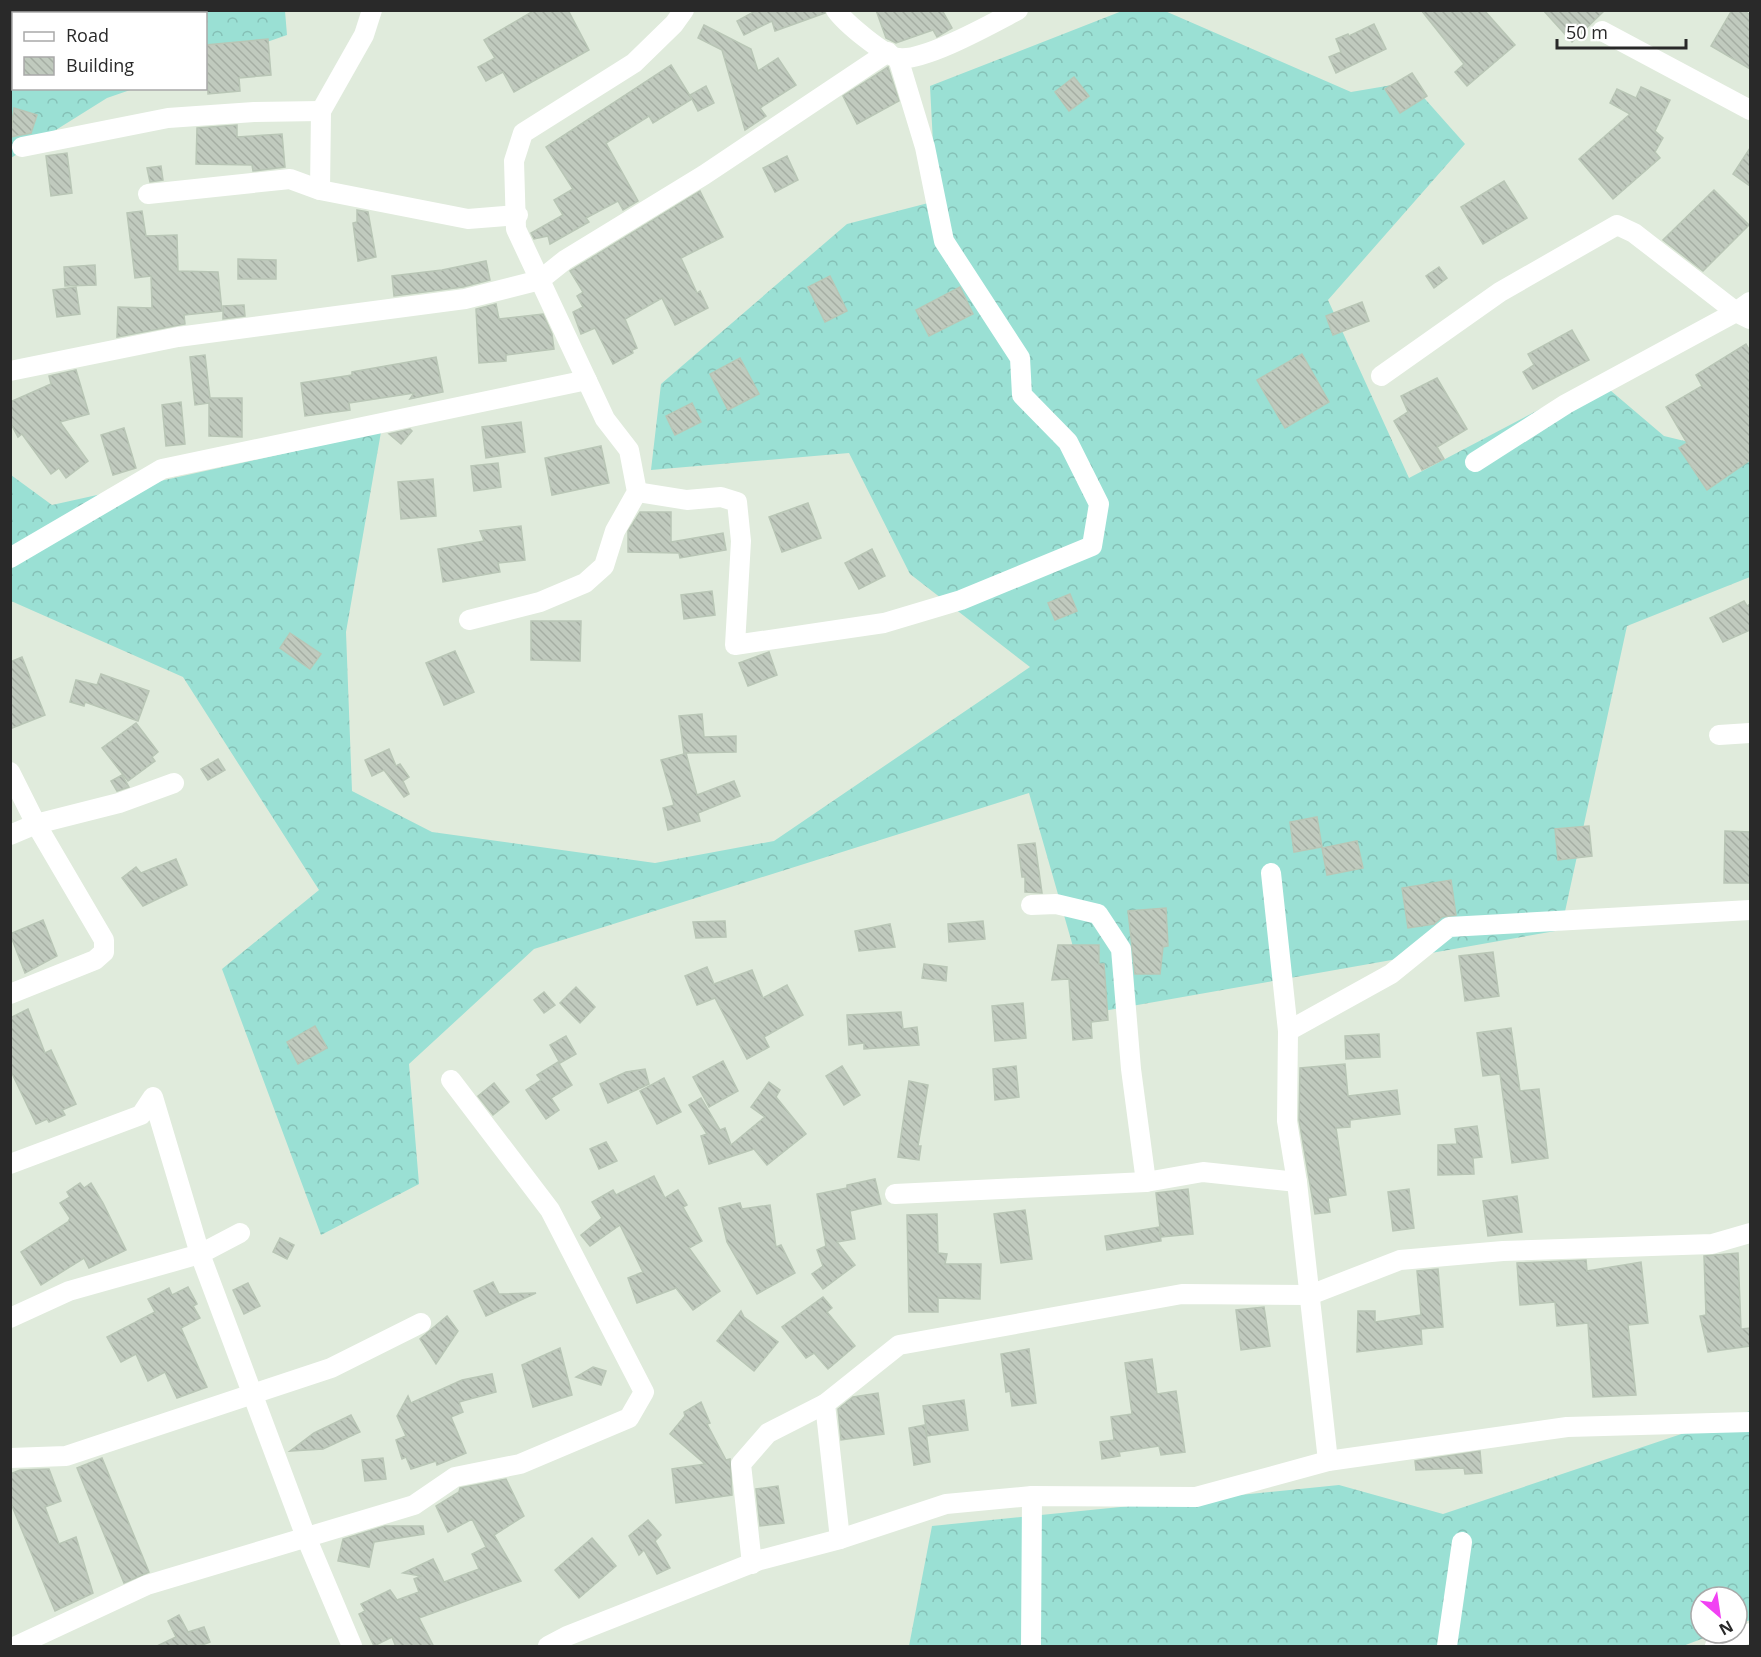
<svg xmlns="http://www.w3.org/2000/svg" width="1761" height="1657" font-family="'Open Sans',sans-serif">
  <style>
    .forest { fill: url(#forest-crowns) }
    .building { fill: url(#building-back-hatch); stroke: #b9c6b6; stroke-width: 1.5 }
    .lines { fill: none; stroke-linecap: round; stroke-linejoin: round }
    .street { stroke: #fff; stroke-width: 20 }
  </style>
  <defs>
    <pattern id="forest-crowns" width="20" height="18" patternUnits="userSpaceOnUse" patternTransform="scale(1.5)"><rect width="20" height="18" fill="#9ae0d4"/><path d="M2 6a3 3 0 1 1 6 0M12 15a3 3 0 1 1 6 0" fill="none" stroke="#85c0b6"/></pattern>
    <pattern id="building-back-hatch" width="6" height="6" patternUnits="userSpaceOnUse" patternTransform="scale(1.5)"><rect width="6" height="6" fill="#c0cabe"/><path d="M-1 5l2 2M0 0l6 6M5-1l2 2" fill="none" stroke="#a5aea3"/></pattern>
  </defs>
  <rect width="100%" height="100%" fill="#e0ebdc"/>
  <g class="forest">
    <polygon points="11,11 285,11 287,35 206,63 206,14 14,14 14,88 133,89 107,98 11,158"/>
    <polygon points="1122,11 1165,11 1351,92 1410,82 1465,144 1328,300 1409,478 1597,379 1664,436 1750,457 1750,577 1627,626 1561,930 1092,1013 1029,793 534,949 409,1064 419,1184 321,1235 222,969 319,890 183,677 11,601 11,475 52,505 381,432 346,632 352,791 432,832 655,863 774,841 1030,667 910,574 849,453 651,470 661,384 847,224 936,201 930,86"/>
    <polygon points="1750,1411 1750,1620 1737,1625 1737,1597 1701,1597 1701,1633 1717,1633 1683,1646 909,1646 932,1526 1339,1485 1443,1514"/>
  </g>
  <g class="building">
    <polygon points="535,10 568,10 589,50 514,92 503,72 486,81 478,67 495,58 484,40"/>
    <polygon points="757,10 824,10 825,13 775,31 772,21 744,35 737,21"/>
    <polygon points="876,10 942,10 952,28 937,37 933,30 896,43 886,38"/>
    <polygon points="1421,10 1484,10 1515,45 1467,86 1455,72 1464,64"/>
    <polygon points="1543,10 1605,10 1572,42"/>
    <polygon points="1732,10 1743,10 1750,15 1750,69 1711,46"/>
    <polygon points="1374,24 1386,49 1336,73 1329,57 1341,52 1336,39 1348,34 1349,36"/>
    <polygon points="704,25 751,49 758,71 778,58 796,85 760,108 766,116 745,130 722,50 698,38"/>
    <polygon points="268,39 271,75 239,78 240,91 208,94 206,45"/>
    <polygon points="671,65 692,99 653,123 649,116 606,143 638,201 623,210 618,201 586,218 589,222 550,244 548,236 534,239 531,233 563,215 554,200 573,189 546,147"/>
    <polygon points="888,67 899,101 857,124 843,96"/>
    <polygon points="1412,73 1427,96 1400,113 1385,89"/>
    <polygon points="1074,77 1089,96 1069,111 1055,92"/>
    <polygon points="706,86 714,103 698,111 690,95"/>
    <polygon points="1641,87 1670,100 1655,131 1663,138 1655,152 1660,158 1613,199 1579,159 1630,114 1610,103 1617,89 1636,98"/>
    <polygon points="14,108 37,115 31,133 10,137"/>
    <polygon points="237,125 237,137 282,134 285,167 253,171 252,165 196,164 197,128"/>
    <polygon points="1750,148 1750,186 1733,174"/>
    <polygon points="67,153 72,193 51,196 46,156"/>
    <polygon points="787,156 798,180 775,192 763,168"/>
    <polygon points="161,166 163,180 150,182 147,168"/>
    <polygon points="1504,181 1527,218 1483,244 1461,207"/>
    <polygon points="1714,190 1749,225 1703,271 1663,240"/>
    <polygon points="700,191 723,237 681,258 697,293 700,291 708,308 675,325 662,298 625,319 637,348 632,350 633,353 613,364 595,328 581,334 573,312 583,307 577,296 583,292 570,271"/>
    <polygon points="357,210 368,212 376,257 358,261 353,223 357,222"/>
    <polygon points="142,211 146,236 177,235 178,271 218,272 222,311 184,315 185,324 117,337 118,307 152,308 151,276 135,278 127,213"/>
    <polygon points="238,259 276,260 276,279 238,279"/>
    <polygon points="486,261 490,280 463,287 394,296 392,276 442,270"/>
    <polygon points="95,265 96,285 65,286 64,267"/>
    <polygon points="1439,267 1447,278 1434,288 1426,276"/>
    <polygon points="830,276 847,311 825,322 808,287"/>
    <polygon points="76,287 80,314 57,317 53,290"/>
    <polygon points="960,287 973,314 929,336 916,310"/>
    <polygon points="1362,302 1369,321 1333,335 1326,316"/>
    <polygon points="496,304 499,319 543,314 552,334 554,349 506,355 506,361 479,363 476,309"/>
    <polygon points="244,305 245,316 223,319 223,306"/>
    <polygon points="1572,330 1589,360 1533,389 1523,372 1534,365 1528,354"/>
    <polygon points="1746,344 1750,351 1750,460 1707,490 1679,448 1687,443 1666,407 1702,386 1696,375"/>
    <polygon points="1302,354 1329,402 1285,428 1257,380"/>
    <polygon points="205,355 210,398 242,398 242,437 209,436 209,403 195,405 190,357"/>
    <polygon points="436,357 443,392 410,399 414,393 349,403 350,410 305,416 301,383 352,375 352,372"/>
    <polygon points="740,358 759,394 728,410 710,374"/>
    <polygon points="76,370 89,414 60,422 88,461 66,478 59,468 51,474 22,434 18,437 10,422 10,402 51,384 49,376"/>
    <polygon points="1437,378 1467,429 1437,447 1444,459 1422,470 1394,421 1408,412 1401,396"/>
    <polygon points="181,402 185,444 166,446 162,405"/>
    <polygon points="692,403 701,422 675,435 666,416"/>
    <polygon points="521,422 525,452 486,458 482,427"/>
    <polygon points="124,428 136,468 113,475 101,435"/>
    <polygon points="410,429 412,431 401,444 389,434"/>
    <polygon points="601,446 609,483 552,495 545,458"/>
    <polygon points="498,463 501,487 474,491 471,466"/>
    <polygon points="433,479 436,516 401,519 398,482"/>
    <polygon points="808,503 821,538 782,552 769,517"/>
    <polygon points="640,512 671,512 671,542 723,533 726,550 680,558 679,553 628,552 628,531"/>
    <polygon points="521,526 525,560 498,563 500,572 443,582 438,549 484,541 480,531"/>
    <polygon points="872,549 885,576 859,589 845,563"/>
    <polygon points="712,591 715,615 684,619 681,595"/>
    <polygon points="1070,594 1077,611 1055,620 1048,603"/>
    <polygon points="1744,601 1747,606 1750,604 1750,630 1723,642 1710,618"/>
    <polygon points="531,621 581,621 580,661 531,660"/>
    <polygon points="290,633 321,654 310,669 280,648"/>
    <polygon points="455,651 474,692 444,705 426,663"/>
    <polygon points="769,652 777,675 748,686 739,663"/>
    <polygon points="22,657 45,715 10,729 10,662"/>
    <polygon points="101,674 149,691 138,721 85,702 84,706 70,702 76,680 97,685"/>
    <polygon points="702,714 704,737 736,736 736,752 686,753 697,795 734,781 740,796 698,813 700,821 668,830 663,808 674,805 661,760 684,754 679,716"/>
    <polygon points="136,723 158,752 152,757 155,761 128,781 102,748"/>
    <polygon points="389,749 396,766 400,764 409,777 403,781 409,794 404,797 384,770 372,776 365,760"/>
    <polygon points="218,759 225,770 208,780 201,769"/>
    <polygon points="122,775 129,787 117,791 111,781"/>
    <polygon points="1317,817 1322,847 1294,852 1290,822"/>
    <polygon points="1589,826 1592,856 1558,860 1555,829"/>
    <polygon points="1725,831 1750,832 1750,883 1724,883"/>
    <polygon points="1357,841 1363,868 1327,875 1322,848"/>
    <polygon points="1035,843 1042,893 1025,892 1025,877 1022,877 1018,845"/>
    <polygon points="176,859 187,885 143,906 122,878 136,867 141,873"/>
    <polygon points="1451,880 1456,915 1442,917 1434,924 1408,928 1402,888"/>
    <polygon points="1166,908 1168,946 1163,947 1160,974 1135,974 1128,911"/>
    <polygon points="43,920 57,956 25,973 10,934"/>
    <polygon points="725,921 726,937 696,938 693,922"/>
    <polygon points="983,921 985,939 949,942 948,924"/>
    <polygon points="890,924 895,947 859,951 855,931"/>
    <polygon points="1058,945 1099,945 1099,964 1104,964 1108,1020 1091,1022 1092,1038 1073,1040 1069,979 1052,980"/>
    <polygon points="1493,952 1499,996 1465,1001 1459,956"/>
    <polygon points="924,964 947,967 946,981 922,978"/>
    <polygon points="707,967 714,984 752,970 763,998 787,985 803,1015 764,1037 769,1047 747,1059 715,998 697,1005 685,976"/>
    <polygon points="576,987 595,1007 580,1023 560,1003"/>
    <polygon points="544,992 555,1005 544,1013 534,1000"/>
    <polygon points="1023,1003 1026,1038 995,1041 992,1006"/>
    <polygon points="28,1009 45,1053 51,1050 76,1104 62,1110 65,1115 49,1122 47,1119 36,1124 10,1069 10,1018"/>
    <polygon points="901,1012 903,1029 917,1027 919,1045 864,1049 864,1043 849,1045 847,1015"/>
    <polygon points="315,1026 327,1048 298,1064 287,1042"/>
    <polygon points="1511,1028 1520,1091 1539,1089 1548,1158 1512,1163 1500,1074 1483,1076 1477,1033"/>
    <polygon points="1379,1034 1380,1057 1346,1059 1345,1036"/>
    <polygon points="566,1036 576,1054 560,1063 550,1045"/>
    <polygon points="723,1061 738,1091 709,1107 693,1077"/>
    <polygon points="558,1062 572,1085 551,1098 559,1110 546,1119 526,1090 541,1080 537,1075"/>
    <polygon points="1345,1064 1348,1096 1397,1090 1400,1114 1350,1120 1350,1127 1336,1128 1346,1195 1328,1198 1330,1212 1315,1214 1299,1120 1300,1068"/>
    <polygon points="842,1066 860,1095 844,1105 826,1076"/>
    <polygon points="1016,1066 1019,1097 995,1100 993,1069"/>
    <polygon points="645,1069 649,1084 608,1103 600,1084 626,1072"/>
    <polygon points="664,1078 681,1112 657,1124 640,1091"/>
    <polygon points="909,1081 928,1085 918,1146 921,1146 919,1160 898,1157"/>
    <polygon points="769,1082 780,1090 776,1097 806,1134 767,1165 754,1149 709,1164 701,1136 707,1134 689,1105 701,1098 720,1130 725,1128 731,1145 765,1117 751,1107"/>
    <polygon points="494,1083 509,1102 493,1115 478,1096"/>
    <polygon points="1477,1126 1482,1157 1473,1158 1474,1174 1438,1175 1438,1145 1457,1144 1455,1129"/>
    <polygon points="606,1142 617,1161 599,1169 590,1149"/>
    <polygon points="654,1176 665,1198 678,1190 687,1205 683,1207 702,1241 689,1248 720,1291 693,1310 676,1288 637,1303 628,1278 643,1272 620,1225 590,1246 581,1235 602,1218 592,1202 613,1190 616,1195"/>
    <polygon points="875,1179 881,1204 850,1211 855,1239 837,1242 855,1265 823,1289 812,1274 823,1266 817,1250 826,1246 817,1194 847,1188 847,1185"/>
    <polygon points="80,1183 84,1188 91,1183 103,1203 126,1250 89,1268 84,1258 41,1285 21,1252 68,1222 70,1218 60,1203 70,1197 67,1192"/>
    <polygon points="1188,1189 1193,1234 1161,1237 1156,1193"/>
    <polygon points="1409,1189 1414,1228 1393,1231 1388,1192"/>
    <polygon points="1517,1196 1522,1232 1488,1236 1483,1201"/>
    <polygon points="740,1203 742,1209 770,1205 776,1247 781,1245 795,1273 757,1294 727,1242 719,1208"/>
    <polygon points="1025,1210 1032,1259 1001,1263 994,1214"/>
    <polygon points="937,1214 938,1253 947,1254 945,1264 981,1264 980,1299 938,1298 938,1312 909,1312 907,1215"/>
    <polygon points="1159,1227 1161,1241 1107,1250 1105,1236"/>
    <polygon points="280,1238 294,1245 287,1259 273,1252"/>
    <polygon points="1738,1253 1741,1329 1750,1328 1750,1346 1708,1352 1700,1316 1706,1315 1704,1256"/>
    <polygon points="1586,1260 1587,1271 1641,1262 1648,1323 1628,1325 1636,1395 1593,1397 1588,1323 1557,1326 1555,1302 1520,1305 1517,1263"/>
    <polygon points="1438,1269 1443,1327 1421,1329 1422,1344 1357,1352 1358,1311 1375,1311 1375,1322 1421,1315 1417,1271"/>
    <polygon points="493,1282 499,1294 536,1293 486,1316 474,1291"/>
    <polygon points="248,1283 260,1306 244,1314 233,1290"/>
    <polygon points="188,1287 197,1304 193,1306 200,1318 181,1328 207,1387 177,1398 165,1372 148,1381 136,1354 121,1362 107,1337 155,1312 148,1299 169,1288 172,1295"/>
    <polygon points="823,1297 832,1308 827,1312 855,1346 828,1369 814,1353 806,1358 782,1327"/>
    <polygon points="1264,1307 1270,1346 1241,1350 1236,1310"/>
    <polygon points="741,1311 744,1317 778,1342 754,1371 717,1341"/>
    <polygon points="447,1316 458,1331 436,1364 420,1339"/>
    <polygon points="560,1348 572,1395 533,1407 522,1365"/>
    <polygon points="1029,1349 1036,1403 1012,1406 1010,1391 1006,1392 1001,1354"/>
    <polygon points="1152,1359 1157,1394 1176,1391 1185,1452 1161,1455 1159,1446 1119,1452 1120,1456 1102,1459 1100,1442 1114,1440 1111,1417 1132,1414 1125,1363"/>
    <polygon points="593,1367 606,1371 601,1385 576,1377"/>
    <polygon points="492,1374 496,1392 459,1402 463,1412 451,1417 466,1453 437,1465 436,1461 411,1469 406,1457 402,1459 396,1440 406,1436 397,1416 408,1396 411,1403 462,1380"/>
    <polygon points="878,1393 884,1434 841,1440 838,1409 853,1397"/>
    <polygon points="964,1400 968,1430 927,1436 923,1406"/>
    <polygon points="701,1402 710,1423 707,1424 726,1460 730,1459 732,1495 676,1503 672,1469 705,1464 670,1434 685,1416 684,1412"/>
    <polygon points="351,1415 360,1432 323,1449 290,1451 314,1433"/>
    <polygon points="925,1425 930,1462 914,1465 909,1428"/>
    <polygon points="1480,1451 1482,1473 1465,1474 1464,1468 1416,1470 1415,1461"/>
    <polygon points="102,1458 149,1572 124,1583 77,1468"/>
    <polygon points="383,1458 386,1479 365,1481 362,1460"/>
    <polygon points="49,1469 61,1501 45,1507 59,1544 76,1537 93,1593 55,1611 10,1501 10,1474 20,1470"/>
    <polygon points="506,1479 524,1516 494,1535 521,1581 419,1618 434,1647 396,1647 392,1637 374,1646 359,1614 365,1611 361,1604 390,1590 397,1600 419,1592 414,1579 421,1576 403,1573 433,1559 444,1582 479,1569 472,1554 486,1547 472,1519 448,1532 436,1506 459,1492 460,1488"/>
    <polygon points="778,1486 784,1523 760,1526 756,1489"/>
    <polygon points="648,1520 661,1535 655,1541 670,1568 657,1574 644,1550 639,1555 629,1536"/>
    <polygon points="385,1526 423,1526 424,1534 374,1542 369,1567 338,1561 343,1539"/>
    <polygon points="592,1538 616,1566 579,1598 555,1570"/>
    <polygon points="179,1615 188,1632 204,1627 210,1642 197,1647 155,1647 176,1637 168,1621"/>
  </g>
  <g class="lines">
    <g class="street">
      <path d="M836,10C845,23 884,55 898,58C924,62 993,23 1018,10"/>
      <polyline points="1602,31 1750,110"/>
      <polyline points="22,147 168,118 254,112 321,111"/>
      <polyline points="320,190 321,111 364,35 372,10"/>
      <polyline points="148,194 290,179 320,190 468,219 518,215"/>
      <polyline points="10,371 178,337 465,299 540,280 565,260 704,175 888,52"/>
      <polyline points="1381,376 1500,292 1617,225 1634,233 1736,312 1750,319"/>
      <polyline points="1475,462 1566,404 1736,312 1750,302"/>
      <polyline points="637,492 687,500 721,497 737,502 741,541 735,645 884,623 961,600 1092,546 1099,504 1068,442 1022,395 1020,358 944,241 925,147 898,58"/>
      <polyline points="10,558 162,469 587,380"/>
      <polyline points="469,620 540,602 585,583 604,566 615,531 637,492 629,450 605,419 516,229 514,161 523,133 634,63 674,24 684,10"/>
      <polyline points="1719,735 1750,733"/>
      <polyline points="10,772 36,824 104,940 104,952 95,960 10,994"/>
      <polyline points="10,835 36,824 119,803 174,783"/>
      <polyline points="1271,873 1288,1031 1287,1121 1297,1182 1328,1461"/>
      <polyline points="1031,905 1056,904 1098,914 1121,949 1131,1069 1146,1182"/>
      <polyline points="1288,1031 1391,974 1449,927 1750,910"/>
      <polyline points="10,1164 141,1115 153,1097 200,1254 306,1537 352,1646"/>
      <polyline points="895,1194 1146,1182 1203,1172 1297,1182"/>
      <polyline points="10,1318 69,1291 200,1254 240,1233"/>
      <polyline points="10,1458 66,1456 331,1368 421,1323"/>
      <polyline points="840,1539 825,1404 899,1345 1182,1294 1310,1295 1400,1260 1503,1251 1712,1244 1750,1233"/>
      <polyline points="752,1564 741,1464 768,1433 825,1404"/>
      <polyline points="16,1646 147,1585 414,1505 455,1477 520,1464 629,1418 644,1392 550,1210 451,1080"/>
      <polyline points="548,1646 567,1636 760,1560 840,1539 946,1504 1032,1496 1196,1497 1328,1461 1567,1427 1750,1422"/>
      <polyline points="1031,1646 1032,1496"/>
      <polyline points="1447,1646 1462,1542"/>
      <polyline points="1715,1646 1750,1633"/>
    </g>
  </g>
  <rect width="1761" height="1657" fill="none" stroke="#292929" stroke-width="24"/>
  <rect x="12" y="12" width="195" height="78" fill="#ffffff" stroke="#a9a9a9" stroke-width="1.5"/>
  <rect x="24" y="32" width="30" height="9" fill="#ffffff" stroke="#a9a9a9" stroke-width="1.5"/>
  <text x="66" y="42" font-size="18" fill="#292929">Road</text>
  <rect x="24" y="57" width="30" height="18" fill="url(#building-back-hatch)" stroke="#a9a9a9" stroke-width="1.5"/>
  <text x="66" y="72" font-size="18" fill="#292929">Building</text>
  <g transform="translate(1719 1615) rotate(151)"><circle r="28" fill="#ffffff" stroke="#a9a9a9" stroke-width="1.5"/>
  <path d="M0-4.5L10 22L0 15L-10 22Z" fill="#f141f3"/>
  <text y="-9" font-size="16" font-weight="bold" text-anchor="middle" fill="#292929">N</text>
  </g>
  <path d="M1557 39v9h129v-9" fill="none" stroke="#292929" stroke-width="3"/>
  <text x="1566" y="39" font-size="18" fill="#292929" stroke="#ffffff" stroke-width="4.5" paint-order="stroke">50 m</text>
</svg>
